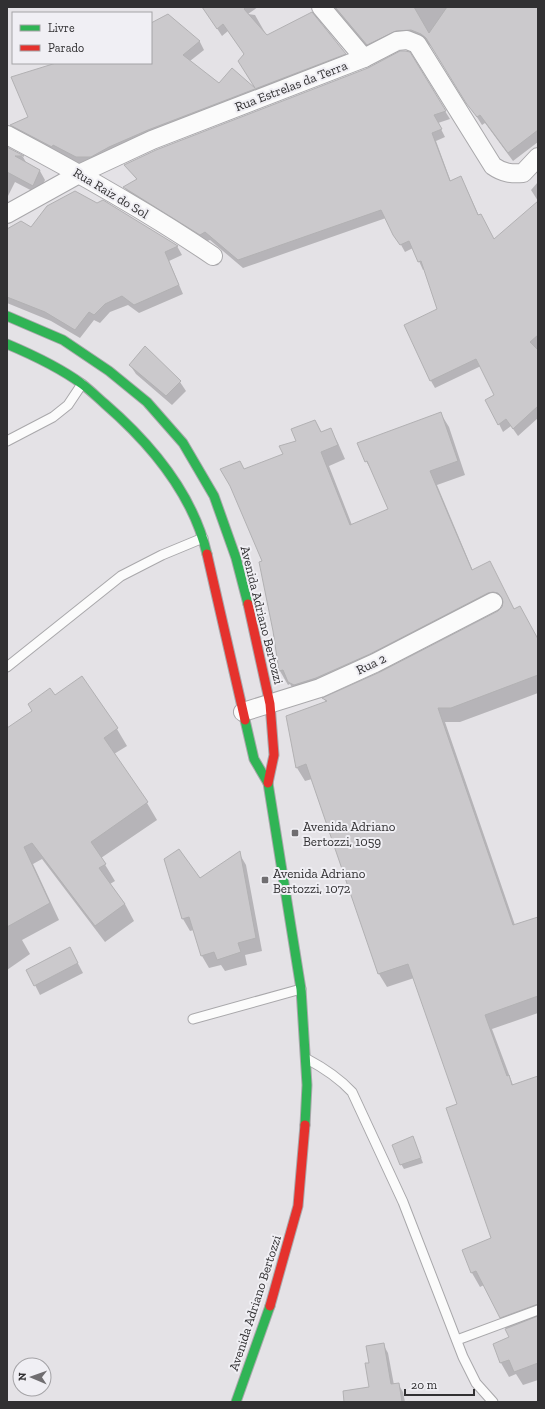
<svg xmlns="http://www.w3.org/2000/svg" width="545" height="1409" font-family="'Zilla Slab',serif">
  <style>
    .shadow { fill: #0003 }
    .building { fill: #cbc9cc; stroke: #b2b1b3 }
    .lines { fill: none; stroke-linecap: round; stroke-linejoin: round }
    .lane-casing { stroke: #a9a8ab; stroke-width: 11 }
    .street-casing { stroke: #a9a8ab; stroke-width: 20 }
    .fast-casing { stroke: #a9a8ab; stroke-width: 11 }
    .jam-casing { stroke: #a9a8ab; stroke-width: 11 }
    .lane { stroke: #fbfbfb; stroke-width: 9 }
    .street { stroke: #fbfbfb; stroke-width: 18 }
    .fast { stroke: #30b455; stroke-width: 9 }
    .jam { stroke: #e5322d; stroke-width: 9 }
    .poi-dot { fill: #706e71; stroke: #f0eff4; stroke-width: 1.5 }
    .labels { text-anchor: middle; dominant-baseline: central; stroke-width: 4; stroke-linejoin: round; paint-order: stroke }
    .street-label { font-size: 13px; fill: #313032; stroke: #f0eff4 }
    .poi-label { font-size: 13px; fill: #313032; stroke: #f0eff4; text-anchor: start }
  </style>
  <rect width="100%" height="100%" fill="#e4e2e6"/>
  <g class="shadow">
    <polygon points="203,7 258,7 248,14 255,15 267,36 346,54 350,62 81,165 16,134 12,126 29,117 56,63 151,63 151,24 168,15 200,42 204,50 190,61 219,84 232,69 257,91 244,70 245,55 228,31 222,36"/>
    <polygon points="334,7 538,7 538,142 513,161 485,123 482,125 432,47 427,43 416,38 372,53"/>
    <polygon points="445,111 450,119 438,123 445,137 436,141 451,182 465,185 479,216 494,240 538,202 538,418 518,436 511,426 503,432 499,424 495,396 481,366 435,388 431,381 438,310 425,269 423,270 413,248 405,252 386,218 243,268 210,240 205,242 129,195 125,188 137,180 126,165"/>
    <polygon points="7,148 23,157 27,164 40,171 45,180 38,194 15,182 7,198"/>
    <polygon points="538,182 538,201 531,190"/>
    <polygon points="31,228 177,246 182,255 169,261 183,294 139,313 128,305 110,312 100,323 94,320 80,338 51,321 7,303 7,230"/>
    <polygon points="130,365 180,382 186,391 172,405 136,374"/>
    <polygon points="441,414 449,427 465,475 437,485 473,571 489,562 514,610 538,641 538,693 460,722 445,722 515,925 538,918 538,1013 492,1029 513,1085 538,1077 538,1380 523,1385 516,1374 509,1377 501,1363 494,1344 511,1338 484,1285 480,1287 472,1273 464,1250 493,1239 458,1105 414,978 387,987 379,974 312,779 305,781 297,768 326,702 324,699 380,673 498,612 503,606 496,606 297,696 290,684 288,685 280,671 263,562 244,470 284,454 298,442 315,421 322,433 330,429 338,443 345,459 329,466 352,525 389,510 374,475 366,461"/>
    <polygon points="54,696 117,729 127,746 114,754 147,803 157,820 101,858 115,881 110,884 125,904 134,921 105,942 42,859 33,864 59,920 22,940 30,954 7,970 7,729"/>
    <polygon points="239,853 246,865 262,951 245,955 247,965 225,971 221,965 209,968 202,956 194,930 190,931 183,919 165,860 200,879"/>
    <polygon points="70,948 83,973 40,995 35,985"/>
    <polygon points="415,1142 423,1163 404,1169 401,1164"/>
    <polygon points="383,1344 388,1353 394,1385 398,1384 403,1392 405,1402 347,1402 370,1388 370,1364"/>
  </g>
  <g class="building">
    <polygon points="202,7 246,7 244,9 267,35 312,12 346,54 148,130 109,147 91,157 76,157 53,145 52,147 10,125 28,117 11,77 56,63 151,63 151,23 168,14 200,41 183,55 219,83 232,68 255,88 238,61 244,54 223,24 217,29"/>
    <polygon points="335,7 414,7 429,33 447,7 538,7 538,130 508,153 480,115 477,117 466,103 426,38 421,34 411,30 396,31 367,45"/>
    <polygon points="400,51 405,51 410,52 446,111 434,115 442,129 432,133 450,181 461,176 478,215 481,214 494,239 538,201 538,335 530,342 538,350 538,406 513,429 506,419 498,425 485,400 494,395 476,359 430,381 404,325 437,309 421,261 418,262 409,241 400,245 393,235 381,210 238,260 205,232 200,235 123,187 137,179 124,165 156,150 368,68"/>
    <polygon points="7,147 24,156 15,156 40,170 33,186 7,172"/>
    <polygon points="75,191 97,203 103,200 178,246 165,252 179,285 134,305 122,296 105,304 94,315 89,312 75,330 45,312 7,297 7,229 21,221 31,227 47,206"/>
    <polygon points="145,346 181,381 166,396 129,365"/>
    <polygon points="441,412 458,461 430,471 451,521 472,570 490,561 514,609 520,606 538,639 538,675 451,708 438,708 513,925 538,917 538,996 485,1015 507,1076 509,1075 512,1085 538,1076 538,1304 500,1318 476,1271 471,1273 462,1250 491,1238 446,1108 457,1104 408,964 378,974 306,764 296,768 286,716 327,701 322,698 380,672 498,611 502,607 503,602 502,598 498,593 493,592 488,593 370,654 316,678 294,685 288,682 283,670 279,671 273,631 259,562 262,561 230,486 220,469 240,461 244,469 283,454 279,446 296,441 291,429 315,420 321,432 331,428 338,445 321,452 350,525 388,509 367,461 365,462 357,443"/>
    <polygon points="82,676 118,728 104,738 148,802 91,842 106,864 99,868 125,904 95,926 32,843 24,847 50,903 7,927 7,728 32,711 28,704 50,688 55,695"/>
    <polygon points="179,849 200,878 240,851 256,938 238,943 241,952 217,960 214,952 201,956 189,917 182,919 164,859"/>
    <polygon points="70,947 78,963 34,986 26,970"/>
    <polygon points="413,1136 421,1158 400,1165 392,1145"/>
    <polygon points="538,1316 538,1363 514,1372 509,1360 500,1363 493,1344 509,1337 505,1329"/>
    <polygon points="384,1343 391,1384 399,1383 402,1402 344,1402 343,1391 369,1387 365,1363 369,1363 366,1346"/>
  </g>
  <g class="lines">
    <g class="lane-casing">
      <g id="lane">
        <polyline points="7,441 53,417 68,405 82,384"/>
        <polyline points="7,667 121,576 162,555 203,538"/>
        <polyline points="193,1019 301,989"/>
        <path d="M307,1059C324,1068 339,1078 352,1092L403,1202L463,1357L476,1383L493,1402"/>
        <polyline points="457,1340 538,1310"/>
      </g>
    </g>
    <g class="street-casing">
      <g id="street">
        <polyline points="321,7 364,58"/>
        <path d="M7,135C77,172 147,211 213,256"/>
        <path d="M7,214L79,174L152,140L364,58L397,41L407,40L417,44L493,166C503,173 511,174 523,173L538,157"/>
        <polyline points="243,712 320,688 375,663 493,602"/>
      </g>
    </g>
    <g class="fast-casing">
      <g id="fast">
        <polyline points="7,316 63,340 109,371 147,402 183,443 214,496 236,558 248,604"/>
        <path d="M7,344C33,355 59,367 82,384C90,390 97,397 105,404C150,443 193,494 207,554"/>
        <polyline points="245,720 254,759 268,783 301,989 307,1085 305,1125"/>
        <polyline points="236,1402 270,1306"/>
      </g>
    </g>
    <g class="jam-casing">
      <g id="jam">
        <polyline points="207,554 245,720"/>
        <polyline points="248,604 270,704 274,755 268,783"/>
        <polyline points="270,1306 298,1206 305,1125"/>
      </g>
    </g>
    <use href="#lane" class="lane"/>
    <use href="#street" class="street"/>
    <use href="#fast" class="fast"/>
    <use href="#jam" class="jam"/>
  </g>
  <g class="poi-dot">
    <rect x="291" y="829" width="8" height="8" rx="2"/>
    <rect x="261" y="876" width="8" height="8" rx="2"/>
  </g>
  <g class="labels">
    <g class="street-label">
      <text transform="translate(291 86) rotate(-21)">Rua Estrelas da Terra</text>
      <text transform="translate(111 193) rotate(31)">Rua Raiz do Sol</text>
      <text transform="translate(262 615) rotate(76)">Avenida Adriano Bertozzi</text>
      <text transform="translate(371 664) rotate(-25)">Rua 2</text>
      <text transform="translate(255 1303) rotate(-72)">Avenida Adriano Bertozzi</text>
    </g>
    <g class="poi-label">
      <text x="303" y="826">Avenida Adriano<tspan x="303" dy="15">Bertozzi, 1059</tspan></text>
      <text x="273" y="873">Avenida Adriano<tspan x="273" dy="15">Bertozzi, 1072</tspan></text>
    </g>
  </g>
  <rect width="545" height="1409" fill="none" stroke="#313032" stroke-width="16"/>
  <rect x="12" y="12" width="140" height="52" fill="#f0eff4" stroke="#a4a3a6"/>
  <rect x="20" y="25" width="20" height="6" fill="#30b455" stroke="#a4a3a6"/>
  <text x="48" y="32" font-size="12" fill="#313032">Livre</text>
  <rect x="20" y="45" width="20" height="6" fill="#e5322d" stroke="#a4a3a6"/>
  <text x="48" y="52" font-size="12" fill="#313032">Parado</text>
  <g transform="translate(32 1377) rotate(272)"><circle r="19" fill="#f0eff4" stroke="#a4a3a6"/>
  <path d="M0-3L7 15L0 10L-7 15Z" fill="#706e71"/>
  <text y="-6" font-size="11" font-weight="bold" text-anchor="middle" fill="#313032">N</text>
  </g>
  <path d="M405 1389v6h69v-6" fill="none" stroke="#313032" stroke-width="2"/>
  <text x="411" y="1389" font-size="12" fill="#313032" stroke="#f0eff4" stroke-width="3" paint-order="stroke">20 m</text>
</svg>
